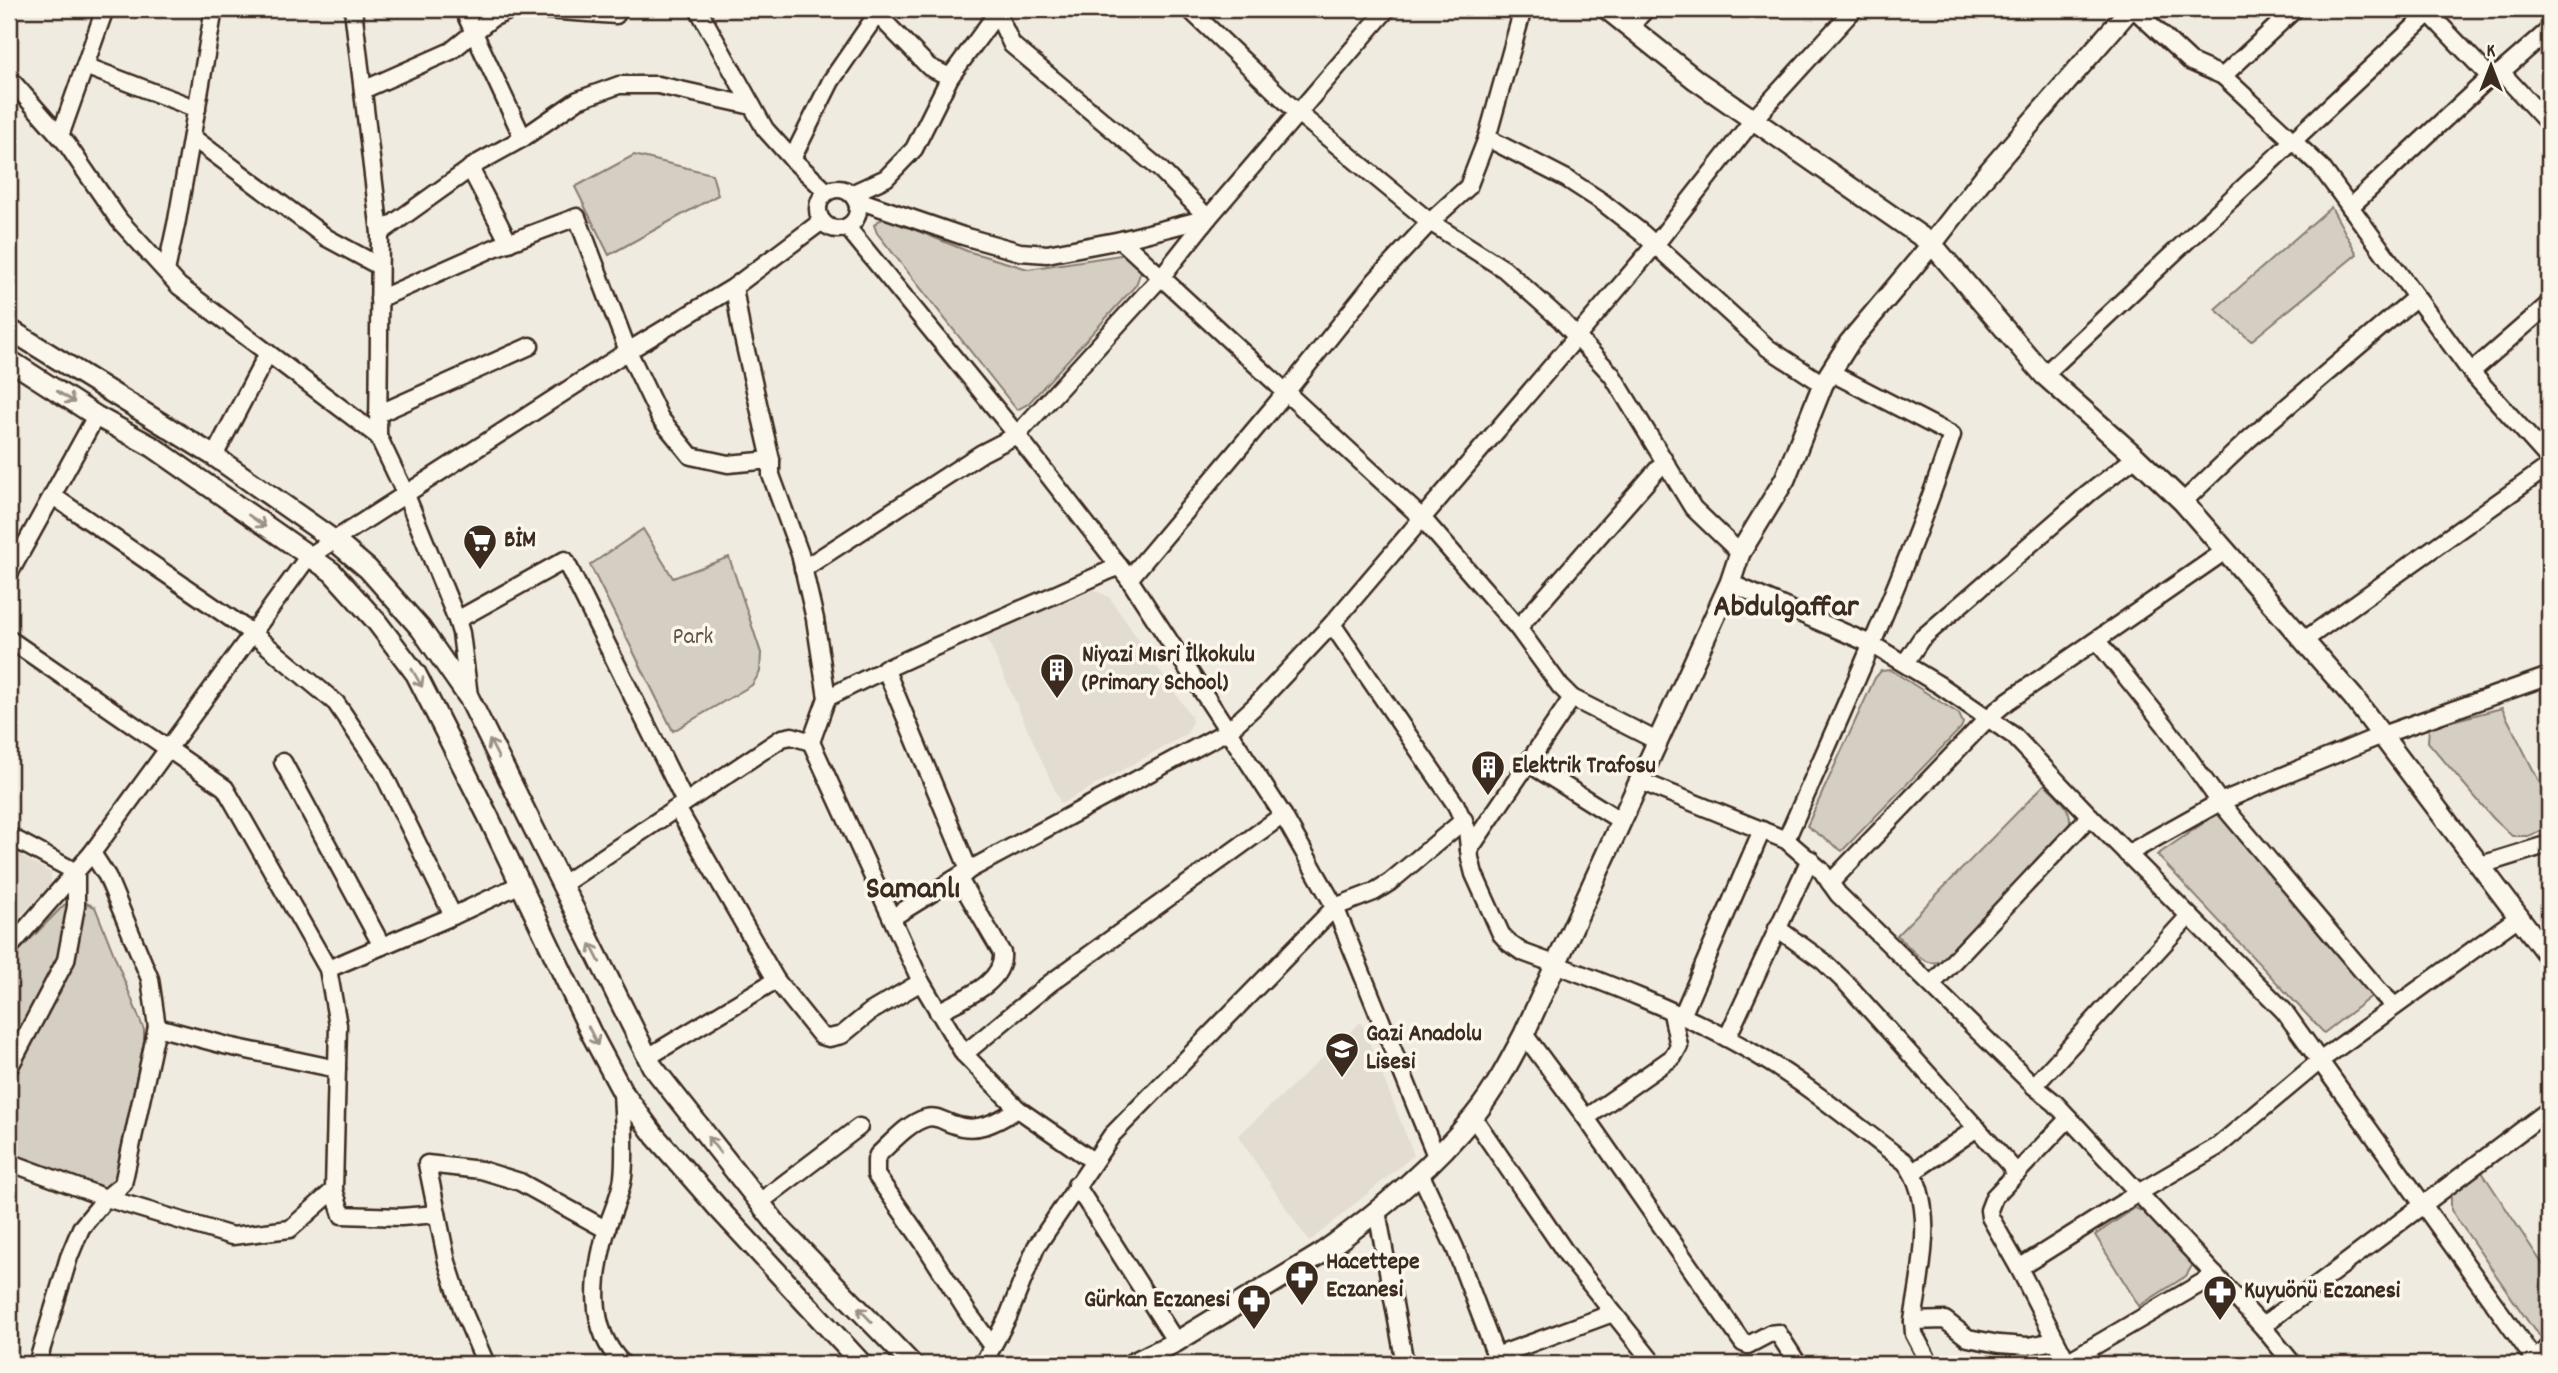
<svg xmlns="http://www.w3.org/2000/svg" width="2558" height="1373" font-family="Dekko,sans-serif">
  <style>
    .built { fill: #e2dcd1 }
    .green { fill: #d5cec3; stroke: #887c70; stroke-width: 2 }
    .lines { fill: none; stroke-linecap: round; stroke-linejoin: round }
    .minor-casing { stroke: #3b2a1e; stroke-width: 21 }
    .major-casing { stroke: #3b2a1e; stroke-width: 24 }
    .minor { stroke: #fbf7ec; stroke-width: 16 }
    .major { stroke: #fbf7ec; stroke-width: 19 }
    .oneway { stroke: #9b9085 }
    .labels { text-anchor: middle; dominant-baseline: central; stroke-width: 7; stroke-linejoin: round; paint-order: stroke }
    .poi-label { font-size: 24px; font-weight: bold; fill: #3b2a1e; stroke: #fbf7ec; text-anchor: start }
    .park-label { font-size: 24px; fill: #625347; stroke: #fbf7ec }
    .district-label { font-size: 32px; font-weight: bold; fill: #3b2a1e; stroke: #fbf7ec }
  </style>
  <rect width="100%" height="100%" fill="#f0ebe0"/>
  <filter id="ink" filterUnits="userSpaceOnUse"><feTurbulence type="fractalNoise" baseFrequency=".0143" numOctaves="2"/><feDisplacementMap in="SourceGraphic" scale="14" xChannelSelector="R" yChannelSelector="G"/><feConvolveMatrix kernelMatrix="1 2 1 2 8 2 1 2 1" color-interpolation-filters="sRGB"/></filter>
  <g filter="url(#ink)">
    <g class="built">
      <polygon points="1094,590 1109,597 1191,716 1192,722 1187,734 1061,804 986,636"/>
      <polygon points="9,849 51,873 51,884 9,928"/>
      <polygon points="1361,1022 1414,1155 1309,1242 1238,1136"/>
    </g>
    <g class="green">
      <polygon points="634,155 712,174 718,195 609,255 575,187"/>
      <polygon points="2331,207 2357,254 2251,341 2215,309"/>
      <polygon points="886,218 967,251 1028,269 1127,254 1135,258 1141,271 1136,285 1028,404 1017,410 877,233 874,225 878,221"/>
      <polygon points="643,529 673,578 729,557 761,653 760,672 752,685 673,731 590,565"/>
      <polygon points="1891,670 1959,714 1963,723 1961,728 1842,851 1807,826 1875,678 1881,671"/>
      <polygon points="2502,708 2549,801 2549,828 2528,836 2512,836 2493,818 2428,742 2429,727"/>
      <path d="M2045,784C2057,797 2075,809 2069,828L1942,961C1924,969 1909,946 1897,935Z"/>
      <polygon points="2221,811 2373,995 2324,1033 2157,855"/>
      <polygon points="74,902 84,902 95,907 144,1030 144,1042 116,1176 107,1188 85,1185 9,1155 9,961 64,905"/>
      <polygon points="2482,1172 2549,1274 2549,1335 2546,1339 2541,1337 2534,1330 2451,1210 2451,1195"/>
      <polygon points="2135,1208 2144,1212 2193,1264 2186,1276 2139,1306 2095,1235"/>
    </g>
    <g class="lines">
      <g class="minor-casing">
        <g id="minor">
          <polyline points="353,9 380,233 378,436"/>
          <polyline points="463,9 523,138"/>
          <polyline points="532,9 616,15 614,9"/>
          <polyline points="698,9 765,129 792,159 827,192"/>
          <polyline points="1189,9 1298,113 1430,222 1504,269 1561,320 1612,375 1693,508 1740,553"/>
          <polyline points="2134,9 2191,62 2223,76 2321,167 2471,372 2549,459"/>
          <polyline points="2425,9 2490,77"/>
          <polyline points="877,14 929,67 950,77"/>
          <polyline points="1630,27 1646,9"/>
          <polyline points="85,66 197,109"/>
          <polyline points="2501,72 2549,124"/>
          <polyline points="2223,76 2295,9"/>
          <polyline points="9,78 66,143 119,220 179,286 378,436 406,495 457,620 461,633 469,696"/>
          <polyline points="363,90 451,51 492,18 513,9"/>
          <polyline points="60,136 105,9"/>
          <polyline points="192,137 327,238 379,266"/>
          <polyline points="1487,138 1567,179 1601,201 1642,233 1768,348 1823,384"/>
          <polyline points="792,159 831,81 877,14 874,9"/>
          <polyline points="470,168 509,243"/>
          <circle cx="838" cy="209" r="20"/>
          <polyline points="851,194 886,178 914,149 950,77 1000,9"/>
          <polyline points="855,199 963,236 1020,252 1047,254 1121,240 1208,218 1387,9"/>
          <polyline points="2350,207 2490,77 2501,72 2549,30"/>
          <polyline points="847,227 1017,435 1129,579 1283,815 1335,907 1436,1156"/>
          <polyline points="380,233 478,163 523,138 578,100 619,85 658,85 752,106"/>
          <polyline points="1121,240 1423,519 1518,628 1560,686 1572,698 1657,741"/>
          <polyline points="166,271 177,220 214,9"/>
          <polyline points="734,287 741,329 771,460 771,475 800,554 815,619 827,698 811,742 921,982 964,1054 1018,1109 1093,1161"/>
          <polyline points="379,299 494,248 577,217 628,351 660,418 691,456 728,464 771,460"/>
          <polyline points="2471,372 2549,304"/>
          <polyline points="2044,375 2429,13"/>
          <polyline points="378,414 530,346"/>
          <polyline points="214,456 268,353"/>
          <polyline points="53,496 252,633 336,703 382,771 453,916 521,884"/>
          <polyline points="2183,502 2249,439 2415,298"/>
          <polyline points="803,569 982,453 1017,435 1162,276 1208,218 1161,170 1012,45 997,13"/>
          <polyline points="9,574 96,416"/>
          <polyline points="1129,579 1287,391 1375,281 1430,222 1468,187 1487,138 1523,9"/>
          <polyline points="1730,583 1873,645 1941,686 2014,736 2090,816 2284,1011 2536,1362"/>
          <polyline points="457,620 565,560 685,802"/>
          <path d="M1332,624L1456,805L1467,829L1470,858L1474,874L1501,934L1509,943L1522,952C1599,980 1687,1013 1757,1055C1810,1086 1857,1126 1905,1162C1938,1203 1920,1274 1913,1321L1914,1334L1930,1364"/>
          <polyline points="1518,628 1664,462"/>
          <polyline points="9,639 225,788 244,821 328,969 338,1025 334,1190 342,1215 401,1217 437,1214"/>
          <polyline points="2097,641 2165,725 2220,802 2380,992 2395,1006"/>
          <polyline points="2303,641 2549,466"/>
          <polyline points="1905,663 1921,639 2088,494 2136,457"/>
          <polyline points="885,668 969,870 961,877"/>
          <path d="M827,698C922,649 1022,611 1119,566"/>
          <polyline points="283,762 382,946"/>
          <polyline points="1528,763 1621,821"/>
          <polyline points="1640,781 1786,840 1821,870 1838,894 2034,1086 2055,1103 2262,1326 2293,1364"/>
          <polyline points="677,808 776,980 821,1036 829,1038 842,1035 870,1012 921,982"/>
          <polyline points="9,836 76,872 76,906 66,960 9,1068"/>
          <path d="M1786,840C1845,706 1906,574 1952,435L1830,372"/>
          <polyline points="1469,850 1572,698"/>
          <polyline points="92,853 107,876 150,979 157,1027 228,1046 337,1069"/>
          <polyline points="2127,854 2220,802 2382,735 2549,676"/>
          <polyline points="2481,865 2549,844"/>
          <polyline points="1830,883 1989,717 2008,701 2225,551"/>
          <polyline points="563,884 782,738 792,736 811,742"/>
          <polyline points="893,917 969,870 1229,730 1255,706 1332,624 1655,245 1753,120 1854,9"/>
          <polyline points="1777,928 1823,961 1847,984 2017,1173"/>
          <polyline points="9,948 92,853 308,557 628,351 734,287 822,221"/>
          <polyline points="328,969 453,916"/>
          <polyline points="1932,984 2090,816"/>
          <path d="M938,1012C961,999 1005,984 1002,953L959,879"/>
          <polyline points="1682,1016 1762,830"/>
          <polyline points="1524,1034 1586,1118 1743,1343 1748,1345 1769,1334 1778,1333 1798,1364"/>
          <polyline points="1727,1038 1810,859"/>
          <polyline points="964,1054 1049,984 1283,815"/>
          <polyline points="648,1057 776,980"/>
          <polyline points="2034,1086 2189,916"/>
          <path d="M622,1091C623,1119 626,1149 623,1177C621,1194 612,1212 607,1228C594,1274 586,1328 623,1364"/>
          <polyline points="1473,1117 1568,1256 1654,1364"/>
          <polyline points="1586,1118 1673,1057 1679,1046 1672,1013"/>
          <polyline points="9,1162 106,1198 232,1236 290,1229 334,1190"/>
          <polyline points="1913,1172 1977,1128"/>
          <polyline points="1420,1173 1455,1248 1499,1364"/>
          <polyline points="1076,1185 1176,1342"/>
          <polyline points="760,1202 859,1127"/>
          <polyline points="1377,1211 1405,1364"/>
          <polyline points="2019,1268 2138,1193 2217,1147 2321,1060 2520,916"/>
          <polyline points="1913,1321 1945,1320 1968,1338 1999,1344 2028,1346 2055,1341"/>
          <polyline points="2262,1326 2549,1110"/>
          <path d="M992,1346L968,1313L923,1242L876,1175V1160L878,1155C892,1142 908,1123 926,1118C936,1115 943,1121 952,1124C977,1134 997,1122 1018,1109"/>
          <polyline points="1496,1356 1613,1313"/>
          <polyline points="2067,1362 2215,1275"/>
          <polyline points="37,1364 69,1257 81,1228 106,1198 123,1184 157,1027"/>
          <polyline points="486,1364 463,1311 447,1262 427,1164 481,1170 520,1182 607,1230"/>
          <polyline points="983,1364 1008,1317 1036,1247 1112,1135 1335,907 1374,892 1390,882 1464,820"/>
          <polyline points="2068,1364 2019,1268 1990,1217 1989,1210 1994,1197 2069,1118"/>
        </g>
      </g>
      <g class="major-casing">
        <g id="major">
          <polyline points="1607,9 1696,80 1932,244 2044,375 2136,457 2183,502 2353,697 2549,957"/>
          <polyline points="9,329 214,456 335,541 368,569 421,629 469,698 652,1066 779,1227 912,1364"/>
          <polyline points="9,360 96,416 153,447 332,572 376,621 416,674 489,818 591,1033 622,1091 655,1136 718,1208 862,1364"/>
          <path d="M1131,1364L1176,1342L1319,1255C1375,1215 1430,1170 1474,1116C1494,1091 1509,1063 1524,1034L1730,583L1740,553L1785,479L1823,384L1849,343L1932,244L1984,177L2130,9"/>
          <polyline points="2533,1364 2549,1348"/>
        </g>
      </g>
      <use href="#minor" class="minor"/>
      <use href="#major" class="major"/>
    </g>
    <defs><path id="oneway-shaft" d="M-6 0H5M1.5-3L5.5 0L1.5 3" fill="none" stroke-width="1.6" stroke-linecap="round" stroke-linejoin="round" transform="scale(1.75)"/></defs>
    <g class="oneway">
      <use href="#oneway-shaft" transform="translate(66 397) rotate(33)"/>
      <use href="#oneway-shaft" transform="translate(257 521) rotate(35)"/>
      <use href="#oneway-shaft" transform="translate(417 678) rotate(60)"/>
      <use href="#oneway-shaft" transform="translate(494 749) rotate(-117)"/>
      <use href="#oneway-shaft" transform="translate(595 953) rotate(-117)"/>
      <use href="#oneway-shaft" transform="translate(593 1036) rotate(63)"/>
      <use href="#oneway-shaft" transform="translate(714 1145) rotate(-128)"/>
      <use href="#oneway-shaft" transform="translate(865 1315) rotate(-134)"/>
    </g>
  </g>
  <defs>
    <g id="supermarket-pin" transform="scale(1.75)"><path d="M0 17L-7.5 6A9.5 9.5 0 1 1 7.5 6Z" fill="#3b2a1e" stroke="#fbf7ec"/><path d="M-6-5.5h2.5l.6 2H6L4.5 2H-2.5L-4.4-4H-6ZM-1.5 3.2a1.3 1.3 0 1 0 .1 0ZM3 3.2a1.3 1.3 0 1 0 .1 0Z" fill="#fff"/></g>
    <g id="building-pin" transform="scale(1.75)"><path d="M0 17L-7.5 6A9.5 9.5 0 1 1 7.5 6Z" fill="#3b2a1e" stroke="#fbf7ec"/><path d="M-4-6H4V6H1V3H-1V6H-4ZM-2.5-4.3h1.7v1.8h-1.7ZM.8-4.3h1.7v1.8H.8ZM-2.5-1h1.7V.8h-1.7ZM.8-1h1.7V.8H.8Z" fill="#fff"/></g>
    <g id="school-pin" transform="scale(1.75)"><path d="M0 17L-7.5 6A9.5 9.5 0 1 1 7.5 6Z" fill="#3b2a1e" stroke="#fbf7ec"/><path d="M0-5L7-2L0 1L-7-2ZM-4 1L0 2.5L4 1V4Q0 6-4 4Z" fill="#fff"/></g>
    <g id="pharmacy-pin" transform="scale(1.75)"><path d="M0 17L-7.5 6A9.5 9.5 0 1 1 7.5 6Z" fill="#3b2a1e" stroke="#fbf7ec"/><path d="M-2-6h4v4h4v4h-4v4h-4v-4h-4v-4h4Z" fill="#fff"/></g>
  </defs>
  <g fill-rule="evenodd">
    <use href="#supermarket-pin" x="480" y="541"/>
    <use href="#building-pin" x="1057" y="670"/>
    <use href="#building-pin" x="1488" y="767"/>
    <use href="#school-pin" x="1342" y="1049"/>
    <use href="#pharmacy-pin" x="1302" y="1277"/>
    <use href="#pharmacy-pin" x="2220" y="1292"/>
    <use href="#pharmacy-pin" x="1254" y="1301"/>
  </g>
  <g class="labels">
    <g class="poi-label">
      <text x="504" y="541">BİM</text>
      <text x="1082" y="656">Niyazi Mısri İlkokulu<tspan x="1082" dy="28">(Primary School)</tspan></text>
      <text x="1512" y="767">Elektrik Trafosu</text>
      <text x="1366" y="1035">Gazi Anadolu<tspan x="1366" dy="28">Lisesi</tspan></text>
      <text x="1326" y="1263">Hacettepe<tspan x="1326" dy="28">Eczanesi</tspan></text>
      <text x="2244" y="1292">Kuyuönü Eczanesi</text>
      <text x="1230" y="1301" text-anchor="end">Gürkan Eczanesi</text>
    </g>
    <g class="park-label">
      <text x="693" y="638">Park</text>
    </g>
    <g class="district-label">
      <text x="1786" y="609">Abdulgaffar</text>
      <text x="913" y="891">Samanlı</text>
    </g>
  </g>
  <rect width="2558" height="1373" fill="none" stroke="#fbf7ec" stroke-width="35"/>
  <rect x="18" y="18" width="2523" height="1338" fill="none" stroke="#3b2a1e" stroke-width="2.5" filter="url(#ink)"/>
  <g transform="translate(2491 66)" stroke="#fbf7ec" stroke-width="5" paint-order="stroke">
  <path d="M0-5L12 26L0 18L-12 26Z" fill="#3b2a1e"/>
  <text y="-10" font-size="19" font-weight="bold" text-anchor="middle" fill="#3b2a1e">K</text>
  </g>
</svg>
